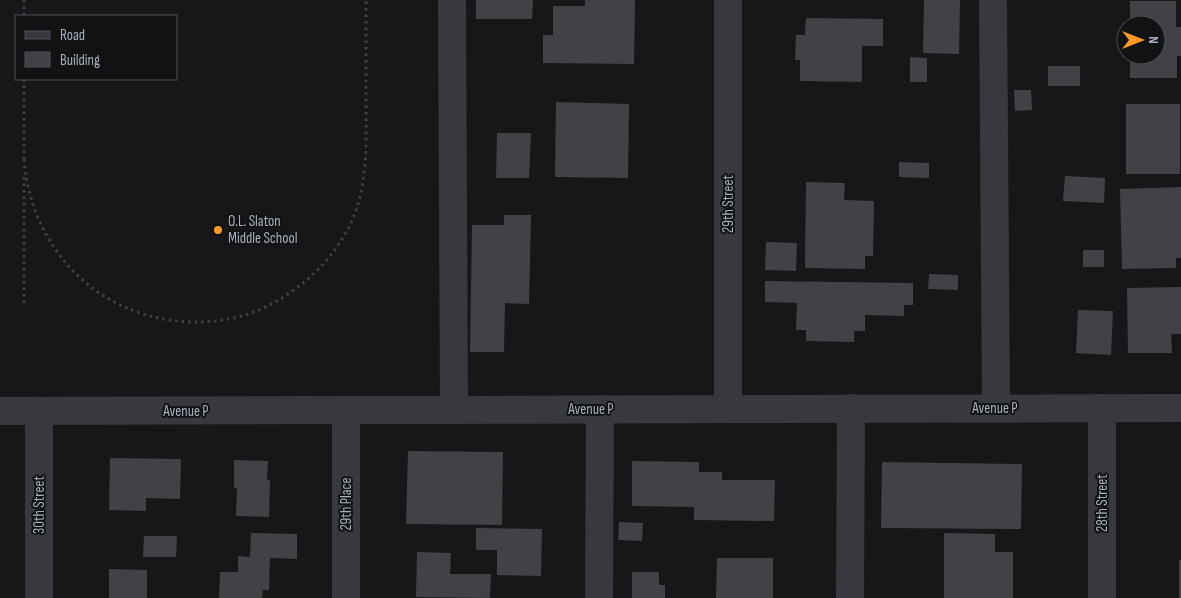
<svg xmlns="http://www.w3.org/2000/svg" width="1181" height="598" font-family="'Sofia Sans Condensed',sans-serif">
  <style>
    .building { fill: #404246 }
    .lines { fill: none; stroke-linecap: round; stroke-linejoin: round }
    .path { stroke: #3d4145; stroke-width: 3; stroke-dasharray: 2.5 4; stroke-linecap: butt }
    .minor { stroke: #37393e; stroke-width: 28 }
    .poi-dot { fill: #ff9a28; stroke: #111214; stroke-width: 2 }
    .labels { text-anchor: middle; dominant-baseline: central; stroke-width: 4; stroke-linejoin: round; paint-order: stroke }
    .street-label { font-size: 15px; fill: #a7b0ba; stroke: #111214 }
    .poi-label { font-size: 15px; fill: #a7b0ba; stroke: #111214; text-anchor: start }
  </style>
  <rect width="100%" height="100%" fill="#171719"/>
  <g class="building">
    <polygon points="476,0 533,0 532,19 476,19"/>
    <polygon points="585,0 635,0 634,64 543,63 543,35 553,35 553,6 585,6"/>
    <polygon points="924,0 960,0 959,54 923,53"/>
    <polygon points="1130,1 1176,1 1176,27 1181,27 1181,56 1177,56 1177,78 1130,78 1130,55 1156,55 1156,25 1130,25"/>
    <polygon points="806,18 883,19 883,46 862,46 862,82 800,81 800,60 795,60 796,35 805,35"/>
    <polygon points="910,57 927,58 927,82 910,82"/>
    <rect x="1048" y="66" width="32" height="20"/>
    <polygon points="1014,90 1031,90 1032,110 1015,111"/>
    <polygon points="556,102 629,104 628,178 555,177"/>
    <rect x="1126" y="104" width="54" height="70"/>
    <polygon points="497,133 531,133 529,178 496,178"/>
    <polygon points="899,162 929,163 929,178 899,177"/>
    <polygon points="1065,176 1105,178 1104,203 1063,201"/>
    <polygon points="806,182 845,183 844,200 874,201 873,256 865,256 865,269 805,268"/>
    <polygon points="1181,187 1181,258 1176,258 1176,268 1122,269 1120,189"/>
    <polygon points="504,215 531,215 529,304 505,303 504,352 470,352 472,225 504,225"/>
    <polygon points="766,242 797,243 796,271 765,270"/>
    <rect x="1083" y="250" width="21" height="17"/>
    <polygon points="929,274 958,275 958,290 928,289"/>
    <polygon points="765,281 913,283 913,305 904,305 904,316 865,315 865,331 854,331 854,342 806,341 806,330 796,330 797,303 765,302"/>
    <polygon points="1181,287 1181,334 1171,334 1172,353 1128,353 1127,288"/>
    <polygon points="1078,310 1113,311 1111,355 1076,353"/>
    <polygon points="408,451 503,452 502,525 406,524"/>
    <polygon points="110,458 181,459 180,499 146,498 146,511 109,510"/>
    <polygon points="234,460 268,461 267,480 270,480 269,517 236,516 237,488 234,488"/>
    <polygon points="632,461 699,462 699,472 722,472 722,480 775,480 774,521 694,520 694,507 632,506"/>
    <polygon points="882,462 1022,464 1021,529 881,528"/>
    <polygon points="619,522 643,523 642,541 618,540"/>
    <polygon points="476,528 542,529 541,576 497,575 497,550 476,550"/>
    <polygon points="251,533 297,534 297,559 270,558 269,590 263,590 262,598 219,598 220,572 238,572 238,556 250,557"/>
    <polygon points="944,533 995,534 995,552 1013,552 1013,598 944,598"/>
    <polygon points="144,536 177,536 176,557 143,557"/>
    <polygon points="417,552 451,553 450,574 491,574 490,598 416,597"/>
    <polygon points="717,558 773,558 773,598 716,598"/>
    <rect x="1179" y="560" width="2" height="38"/>
    <polygon points="109,569 147,570 147,598 109,598"/>
    <polygon points="632,572 659,572 659,585 665,585 665,598 632,598"/>
  </g>
  <g class="lines">
    <g class="path">
      <polyline points="24,0 24,16"/>
      <polyline points="24,79 24,161"/>
      <path d="M24,159C31,250 99,319 191,322C226,323 259,314 288,294C314,277 336,253 350,225C369,185 366,142 366,98C366,66 366,33 366,0"/>
      <polyline points="24,177 24,306"/>
    </g>
    <g class="minor">
      <polyline points="452,0 454,410"/>
      <polyline points="728,0 728,408"/>
      <polyline points="993,0 996,408"/>
      <polyline points="1102,408 1102,598"/>
      <polyline points="0,411 1181,408"/>
      <polyline points="39,598 39,411"/>
      <polyline points="346,598 346,410"/>
      <polyline points="599,598 600,409"/>
      <polyline points="850,598 851,408"/>
    </g>
  </g>
  <circle class="poi-dot" cx="218" cy="230" r="5"/>
  <g class="labels">
    <g class="street-label">
      <text transform="translate(728 204) rotate(-90)">29th Street</text>
      <text x="995" y="408">Avenue P</text>
      <text x="591" y="409">Avenue P</text>
      <text x="186" y="411">Avenue P</text>
      <text transform="translate(1102 503) rotate(-90)">28th Street</text>
      <text transform="translate(346 504) rotate(-90)">29th Place</text>
      <text transform="translate(39 505) rotate(-90)">30th Street</text>
    </g>
    <g class="poi-label">
      <text x="228" y="221">O.L. Slaton<tspan x="228" dy="17">Middle School</tspan></text>
    </g>
  </g>
  <rect x="15" y="15" width="162" height="65" fill="#111214" stroke="#4d5156"/>
  <rect x="25" y="31" width="25" height="8" fill="#37393e" stroke="#4d5156"/>
  <text x="60" y="40" font-size="15" fill="#a7b0ba">Road</text>
  <rect x="25" y="52" width="25" height="15" fill="#404246" stroke="#4d5156"/>
  <text x="60" y="65" font-size="15" fill="#a7b0ba">Building</text>
  <g transform="translate(1141 40) rotate(90)"><circle r="24" fill="#111214" stroke="#4d5156"/>
  <path d="M0-4L9 19L0 12L-9 19Z" fill="#ff9a28"/>
  <text y="-8" font-size="14" font-weight="bold" text-anchor="middle" fill="#a7b0ba">N</text>
  </g>
</svg>
